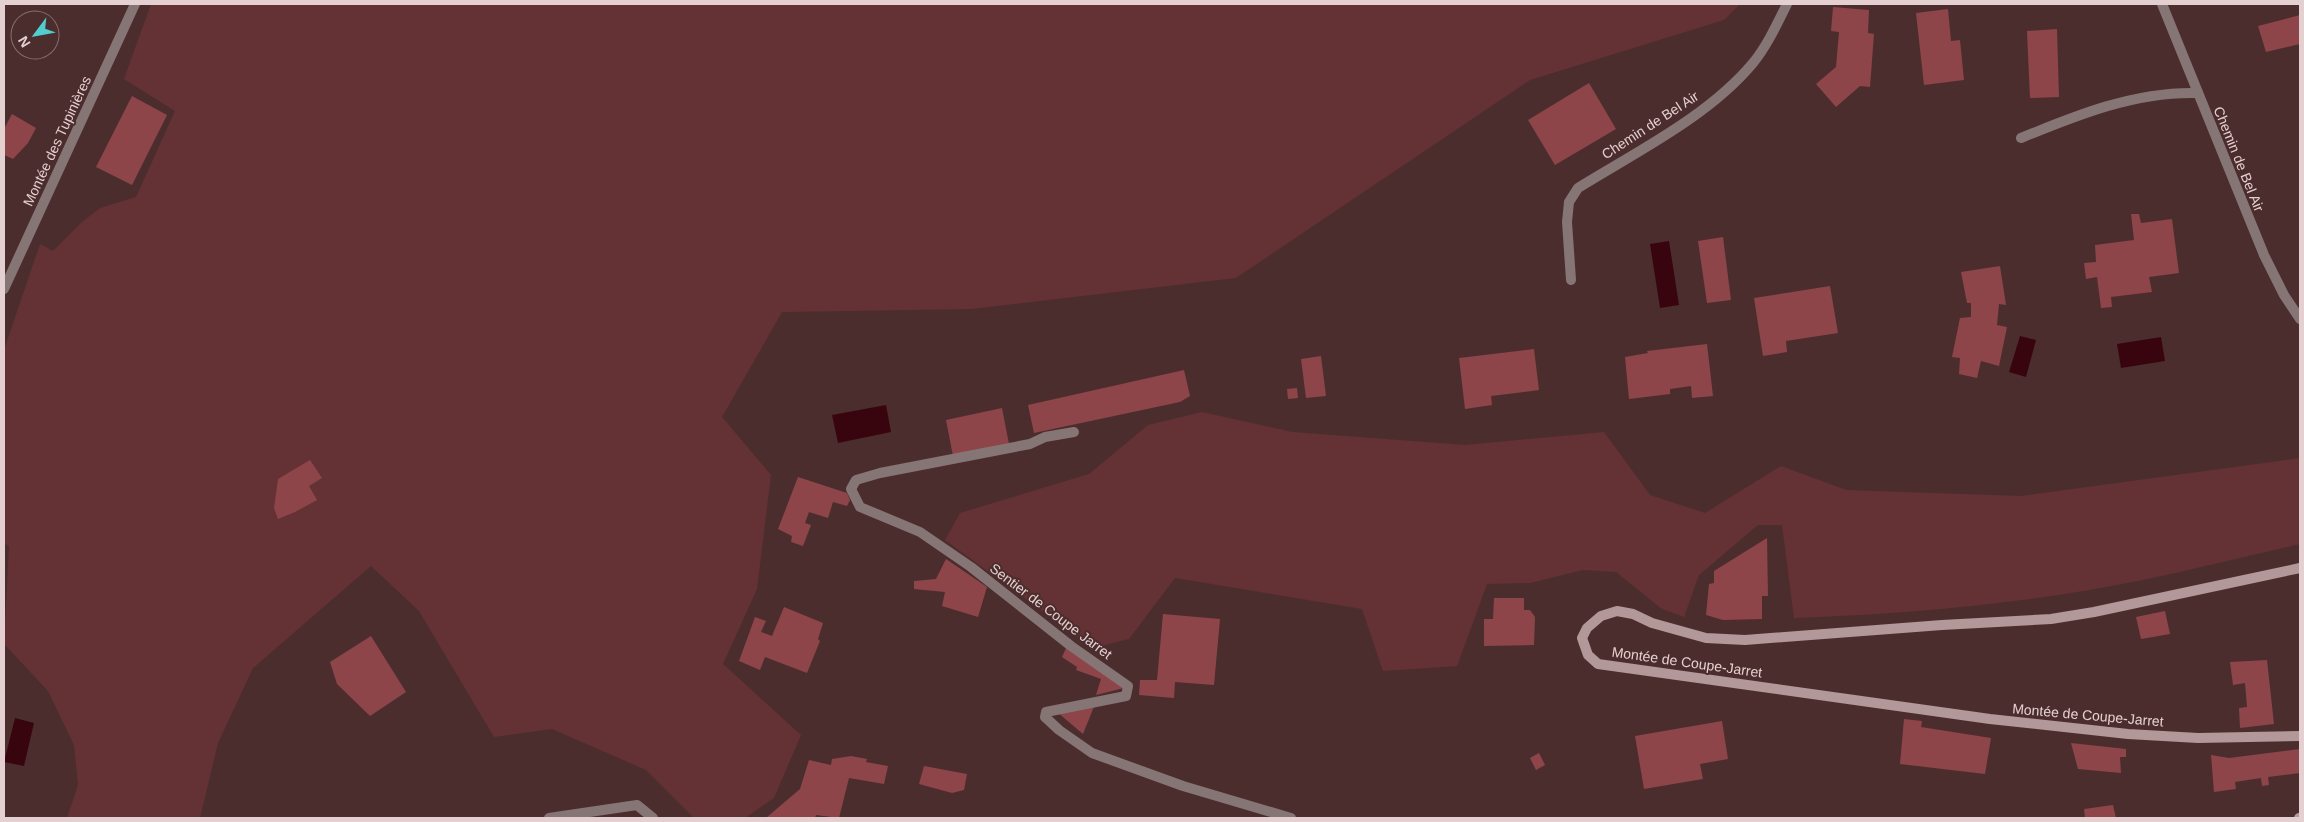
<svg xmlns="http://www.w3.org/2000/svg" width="2304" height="822" font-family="Helvetica,sans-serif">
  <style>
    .green { fill: #643235 }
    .water { fill: #38050e }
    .building { fill: #8d454a }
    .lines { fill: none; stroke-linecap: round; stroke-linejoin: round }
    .service { stroke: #867575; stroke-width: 10 }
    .minor { stroke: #867575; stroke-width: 10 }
    .secondary { stroke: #b29898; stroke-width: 10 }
    .labels { text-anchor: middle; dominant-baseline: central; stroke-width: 4; stroke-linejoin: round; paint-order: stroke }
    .street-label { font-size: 14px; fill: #e5d0d1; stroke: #4c2d2e }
  </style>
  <rect width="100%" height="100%" fill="#4c2d2e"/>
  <g class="green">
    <polygon points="151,4 1740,4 1724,20 1530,80 1236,278 972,309 782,312 722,417 771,475 757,589 723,664 801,735 774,798 745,818 694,818 646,770 552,729 494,737 419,611 371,566 253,668 218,743 200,818 67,818 78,785 74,745 48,691 4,644 9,546 4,543 4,350 40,244 53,251 82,222 100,208 136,197 175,111 124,79"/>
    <path d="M1202,412L1292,432L1465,445L1604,432L1650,495L1705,513L1781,466L1846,490L2021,496L2300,458V544C2246,556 2192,570 2138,581C2025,604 1909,614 1794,618L1782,525H1758L1699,575L1684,617L1662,609L1616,572L1583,570L1530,583L1487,584L1457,666L1383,671L1362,609L1175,578L1129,639L1093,648L945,540L960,513L1089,474L1148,425Z"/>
  </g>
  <g class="water">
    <polygon points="1669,241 1679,305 1660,308 1650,244"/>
    <polygon points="2020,336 2036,340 2026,377 2009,372"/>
    <polygon points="2161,337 2165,361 2121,368 2117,344"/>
    <polygon points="886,405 891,432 838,443 832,415"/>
    <polygon points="15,718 34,723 24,766 4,762"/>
  </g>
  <g class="building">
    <polygon points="1833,7 1869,10 1868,33 1874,34 1870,87 1860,86 1836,107 1816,84 1836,67 1839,32 1831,31"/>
    <polygon points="1948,9 1951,41 1960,40 1964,80 1924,85 1916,13"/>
    <polygon points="2300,15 2300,44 2266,52 2258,26"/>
    <polygon points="2057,29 2059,97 2030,98 2027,31"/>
    <polygon points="1589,83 1616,129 1555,165 1528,120"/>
    <polygon points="132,96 167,115 132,185 96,167"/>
    <polygon points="12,114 36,128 28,143 13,159 4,155 4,129"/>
    <polygon points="2131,214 2139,214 2141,223 2172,219 2179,273 2149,277 2152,292 2111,297 2112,307 2101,308 2097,277 2086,279 2084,263 2096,262 2095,245 2134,240"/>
    <polygon points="1723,237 1731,300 1707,303 1698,241"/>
    <polygon points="2000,266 2006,305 1999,304 1997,325 2007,327 1999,366 1981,361 1977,378 1959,374 1960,358 1952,357 1960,318 1971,317 1971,303 1967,303 1961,272"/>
    <polygon points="1830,286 1838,333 1786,341 1787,352 1763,356 1754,298"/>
    <polygon points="1707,344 1713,396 1692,398 1691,386 1670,389 1670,394 1629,399 1625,357 1648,353 1647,351"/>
    <polygon points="1534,349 1539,390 1491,396 1492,405 1465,409 1459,358"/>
    <polygon points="1321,356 1326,396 1306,398 1301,359"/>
    <polygon points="1184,370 1190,396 1180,402 1034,433 1028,405"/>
    <polygon points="1297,388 1298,398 1288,399 1287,389"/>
    <polygon points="1002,408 1009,444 953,456 946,420"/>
    <polygon points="310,460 322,478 309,486 317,500 295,512 278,519 274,508 278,479"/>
    <polygon points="798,477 847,493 850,500 847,506 833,502 828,518 809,512 805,523 811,525 803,546 791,542 792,536 778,529"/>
    <polygon points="1767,538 1768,596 1762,596 1762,619 1723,620 1706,615 1709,584 1714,583 1714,571"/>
    <polygon points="946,559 987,587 978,617 942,606 945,592 914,589 914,581 936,579"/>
    <polygon points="1494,598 1524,598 1524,610 1530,610 1535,617 1534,645 1484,646 1484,619 1493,619"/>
    <polygon points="784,607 823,623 818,639 820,641 807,673 765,657 760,670 739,661 755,617 766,621 761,632 772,636"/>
    <polygon points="2165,611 2170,634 2141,639 2136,617"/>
    <polygon points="1163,614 1220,619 1214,685 1175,682 1174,698 1139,695 1140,680 1157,680"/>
    <polygon points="371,636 406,692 370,716 337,684 330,662"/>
    <polygon points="1067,646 1124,688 1096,695 1101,679 1076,670 1077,667 1062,657"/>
    <polygon points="2267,660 2274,724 2240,728 2239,708 2247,707 2245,683 2233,685 2230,662"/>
    <polygon points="1095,704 1083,734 1057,712"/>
    <polygon points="1904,719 1922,721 1921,727 1991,738 1985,774 1900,764"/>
    <polygon points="1722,721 1728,759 1700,764 1703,779 1644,789 1635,736"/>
    <polygon points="2071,743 2126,749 2126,757 2120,757 2121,773 2078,769"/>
    <polygon points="2300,749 2300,773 2268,777 2269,785 2262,786 2261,778 2235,782 2236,789 2214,792 2211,755 2229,758"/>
    <polygon points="1539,753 1545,765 1536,770 1530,758"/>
    <polygon points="851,756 867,759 866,762 888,766 884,784 849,778 839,818 816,815 815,818 766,818 800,789 809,760 831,765 832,759"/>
    <polygon points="924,766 967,774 964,790 952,793 919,784"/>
    <polygon points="2113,805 2116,818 2085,818 2084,809"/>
  </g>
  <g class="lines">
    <polyline class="service" points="549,818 637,805 653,818"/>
    <g class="minor">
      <polyline points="2162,4 2264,255 2284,295 2300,319"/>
      <path d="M2021,138C2077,115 2136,91 2198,93"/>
      <path d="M1571,280L1567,222L1569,202L1578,188C1636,152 1709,116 1753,63C1767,46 1777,24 1787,4"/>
      <polyline points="4,289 135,4"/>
      <polyline points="1074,432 1045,437 1030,444 880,473 856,480 851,489 860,507 920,532 971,567 1071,646 1128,686 1126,696 1046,712 1045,717 1059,730 1092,753 1183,786 1291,818"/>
    </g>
    <g class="secondary">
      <polyline points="2300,568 2094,612 2051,619 1942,625 1745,640 1706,638 1652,623 1633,614 1617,611 1601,616 1587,628 1582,638 1588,655 1598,664 1990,719 2128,734 2198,738 2300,736"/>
      <polyline points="2299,818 2300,818"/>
    </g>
  </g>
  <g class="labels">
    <g class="street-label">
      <text transform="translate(1650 125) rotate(-33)">Chemin de Bel Air</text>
      <text transform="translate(57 141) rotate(-65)">Montée des Tupinières</text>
      <text transform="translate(2239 159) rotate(68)">Chemin de Bel Air</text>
      <text transform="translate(1051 611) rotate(37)">Sentier de Coupe Jarret</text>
      <text transform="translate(1687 662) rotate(8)">Montée de Coupe-Jarret</text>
      <text transform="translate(2088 715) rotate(5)">Montée de Coupe-Jarret</text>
    </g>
  </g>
  <rect width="2304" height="822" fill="none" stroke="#e5d0d1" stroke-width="10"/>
  <g transform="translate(35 35) rotate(238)"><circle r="24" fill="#4c2d2e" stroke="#896e6f"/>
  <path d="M0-4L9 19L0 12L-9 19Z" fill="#52cdcf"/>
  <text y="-8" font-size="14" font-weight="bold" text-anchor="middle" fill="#e5d0d1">N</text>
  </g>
</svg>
